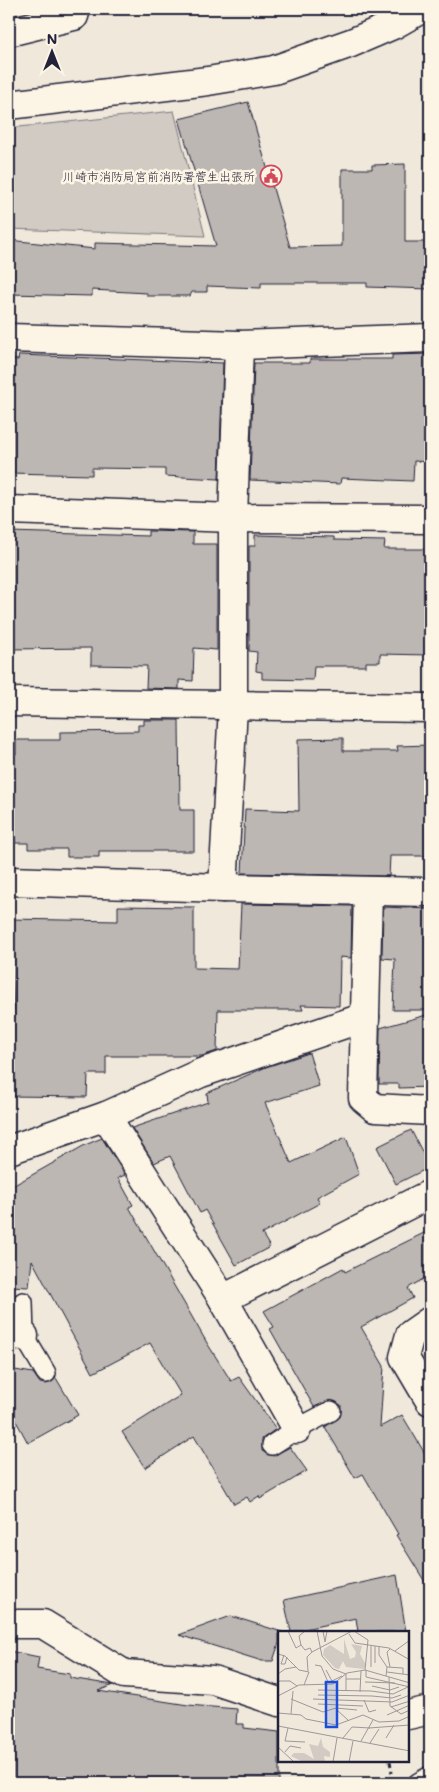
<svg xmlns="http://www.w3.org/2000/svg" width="439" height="1792" font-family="Mali,'Klee One',sans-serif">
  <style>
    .green { fill: #d1cbc3; stroke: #7a767f }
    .building { fill: #bcb7b3; stroke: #22223b }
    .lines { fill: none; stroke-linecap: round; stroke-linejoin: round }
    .lane-casing { stroke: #22223b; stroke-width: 22 }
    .street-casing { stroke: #22223b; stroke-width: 31 }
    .secondary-casing { stroke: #22223b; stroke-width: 31 }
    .path { stroke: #22223b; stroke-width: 3; stroke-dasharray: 5 4; stroke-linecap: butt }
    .lane { stroke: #fcf5e5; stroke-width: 19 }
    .street { stroke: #fcf5e5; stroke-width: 28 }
    .secondary { stroke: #fcf5e5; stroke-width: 28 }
    .labels { text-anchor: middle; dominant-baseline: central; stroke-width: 5; stroke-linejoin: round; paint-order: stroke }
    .poi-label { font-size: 12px; fill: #22223b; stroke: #fcf5e5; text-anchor: end }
    .inset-road { fill: none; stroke: #9d999b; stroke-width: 1 }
    .view { fill: #1d4ed8; fill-opacity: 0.15; stroke: #1d4ed8; stroke-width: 2.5 }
    .inset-edge { fill: none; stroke: #22223b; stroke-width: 2.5 }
  </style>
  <rect width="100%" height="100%" fill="#efe8db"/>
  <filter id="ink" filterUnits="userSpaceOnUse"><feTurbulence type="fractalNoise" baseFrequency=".02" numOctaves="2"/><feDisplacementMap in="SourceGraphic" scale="10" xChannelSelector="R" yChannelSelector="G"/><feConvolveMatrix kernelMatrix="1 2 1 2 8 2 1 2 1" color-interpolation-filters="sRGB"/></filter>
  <g filter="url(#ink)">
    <polygon class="green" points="174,111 205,236 9,229 9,128"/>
    <g class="building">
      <polygon points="248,102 290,247 342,246 342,169 372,169 372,165 405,164 405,242 430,242 430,289 367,287 367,283 261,283 261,288 207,286 207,292 192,292 190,296 147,296 147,293 92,290 92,296 9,294 9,240 95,249 95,243 216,246 179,119"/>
      <polygon points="430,354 430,462 414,461 413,481 341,478 340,484 250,480 254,363 310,363 310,359 392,359 392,355"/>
      <polygon points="19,355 223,363 219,479 165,476 165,469 92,468 92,475 9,473 9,359 18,360"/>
      <polygon points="148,531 193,532 193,544 217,544 217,650 194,648 193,681 179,680 179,689 146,688 147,666 91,665 91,648 9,649 9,532 148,536"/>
      <polygon points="255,535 334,537 334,540 385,541 384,549 430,549 430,655 380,654 380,662 366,662 366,666 314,666 313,680 262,679 262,672 256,671 257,652 249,651 249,546 255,546"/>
      <polygon points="144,720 179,720 180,810 194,810 194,851 99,851 99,857 67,857 67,849 28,849 28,843 15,843 15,838 9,838 9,754 16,754 16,740 60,740 60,732 138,731 138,725 144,725"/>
      <polygon points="343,738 343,751 398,751 397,746 430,745 430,856 390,856 389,876 242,873 245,809 299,811 298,739"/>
      <polygon points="241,904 352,906 351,958 340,957 339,1006 301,1005 303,1010 218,1010 217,1051 202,1056 106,1056 106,1074 88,1074 87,1097 9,1096 10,1010 14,1010 9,919 118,921 118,906 194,907 194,968 238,969"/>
      <polygon points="383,907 430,909 430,1010 393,1010 395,959 382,958"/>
      <polygon points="430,1014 430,1087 399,1088 399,1084 379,1084 380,1028"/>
      <polygon points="309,1053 319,1086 265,1103 291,1163 346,1137 359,1174 317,1197 320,1203 262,1234 270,1247 236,1265 205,1210 200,1213 170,1156 154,1163 132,1128 208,1102 207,1093 266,1067"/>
      <polygon points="411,1130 430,1167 396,1184 377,1147"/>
      <polygon points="102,1138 125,1175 118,1178 133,1205 129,1207 207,1343 231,1381 239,1377 276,1429 262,1439 262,1451 273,1456 290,1447 307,1471 260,1499 259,1496 250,1502 247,1497 234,1504 194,1436 145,1468 122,1432 181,1395 150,1343 93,1373 32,1260 29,1287 9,1286 9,1188 85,1145"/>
      <polygon points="430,1230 430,1275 408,1288 413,1298 361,1327 384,1366 380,1427 402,1415 430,1462 430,1590 396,1535 398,1534 363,1474 355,1478 325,1427 340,1417 341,1405 331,1400 314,1407 270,1329 274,1327 264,1311 343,1268 345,1272"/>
      <polygon points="9,1369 33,1373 40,1383 46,1384 52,1382 56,1378 78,1415 28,1443 9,1408"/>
      <polygon points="397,1575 406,1632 358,1632 356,1618 291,1632 284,1600"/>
      <polygon points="231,1616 282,1632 279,1632 279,1643 273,1661 262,1661 179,1635"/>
      <polygon points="9,1651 39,1657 37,1669 70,1674 70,1678 113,1685 98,1691 188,1705 237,1709 236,1724 244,1724 244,1728 279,1732 279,1783 9,1783"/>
    </g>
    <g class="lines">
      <g class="lane-casing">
        <g id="lane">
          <polyline points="23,1302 24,1336 46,1373"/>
          <polyline points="272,1445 297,1429 331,1411"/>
          <polyline points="418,1783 430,1776"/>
        </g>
      </g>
      <g class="street-casing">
        <g id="street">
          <polyline points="9,32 74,16 76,9"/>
          <polyline points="9,338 239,345 430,338"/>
          <polyline points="9,510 233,518 430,519"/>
          <polyline points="9,702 430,708"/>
          <polyline points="9,881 223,888 430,892"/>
          <polyline points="223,888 233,707 233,518 239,345"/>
          <polyline points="368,891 363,1098 375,1108 430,1111"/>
          <polyline points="106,1116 223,1299 297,1429"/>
          <polyline points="9,1150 106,1116 201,1073 365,1017"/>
          <polyline points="223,1299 430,1194"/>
          <polyline points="430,1321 410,1335 404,1357 430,1401"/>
          <polyline points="9,1335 24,1336"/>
          <polyline points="9,1624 43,1624 124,1674 213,1680 279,1702"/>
          <polyline points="408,1715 430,1710"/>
        </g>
      </g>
      <g class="secondary-casing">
        <polyline id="secondary" points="9,105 208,81 274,70 351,43 393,25 421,9"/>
      </g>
      <polyline class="path" points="390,1761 392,1773"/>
      <use href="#lane" class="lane"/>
      <use href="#street" class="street"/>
      <use href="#secondary" class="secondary"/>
    </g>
  </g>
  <defs>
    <g id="civic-ring" transform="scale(1.125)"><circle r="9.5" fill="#fcf5e5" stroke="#d1495b" stroke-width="1.5"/><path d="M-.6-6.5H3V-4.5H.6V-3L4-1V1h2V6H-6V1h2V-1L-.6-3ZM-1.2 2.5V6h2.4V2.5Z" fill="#d1495b"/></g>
  </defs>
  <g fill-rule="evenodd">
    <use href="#civic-ring" x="271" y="176"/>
  </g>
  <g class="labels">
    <g class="poi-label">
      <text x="255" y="176">川崎市消防局宮前消防署菅生出張所</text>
    </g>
  </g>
  <g transform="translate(278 1631)">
    <rect width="131" height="131" fill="#efe8db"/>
    <path d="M66,8L72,28L77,26L78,21L73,13L84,15L82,23L88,34L86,38L68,36L65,30L61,38L57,37L45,24L46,18L52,14L66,23ZM43,107L45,116L52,121V126L46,125L47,131H25L13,125L16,122H26L36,128L31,113L40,115Z" fill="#d1cbc3"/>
    <path class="inset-road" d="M10,0L18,17L23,14M27,0L21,5L23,14L27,19L32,17L34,21L74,0M39,0L44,25L55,38L68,43M45,0L47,11L49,0M76,0L90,9L87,39M71,3L77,12L111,17L132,29M101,15V24L109,36L108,45M117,20L132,9M0,23L7,25L21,39L31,41L26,54M6,24L3,33H7L9,26M97,32V15M37,34L43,35L50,51L46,52M93,36V15M109,36L125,37V43M112,36L109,21L112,18M48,39L54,50L64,45M88,39V46L132,56M30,40L29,26L34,21M109,41L132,44M0,43L7,38L18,36M111,46L112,75L123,83L132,79M68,48H83M0,50H12L19,55M87,51L117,52M94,55L112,59L121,56M40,59L93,60M68,59V43M93,60L115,63L130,56M82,61L83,40M40,64L94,65M0,65L21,54L55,53L69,42L87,39L132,52M94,65L114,67L123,64M13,68L45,81L58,77M35,68L114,71L132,64M86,69L91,81L98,79M40,73L85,75M113,76L132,70M58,77L79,79M59,79L71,90M0,82L23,84L28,88L58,94L85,84L101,91L121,90L132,85M13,83L15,60M109,84L132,74M0,95L132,120M10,97L7,110L27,111M91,97L132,94M65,107L74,96L92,97M108,107L116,94M83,110L95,89M92,112L101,98M0,116L16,131M7,121L12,115L23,117M55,131L59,107M71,131L75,110"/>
    <path class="view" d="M48,51H59V96H48Z"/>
    <rect width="131" height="131" class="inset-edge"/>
  </g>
  <rect width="439" height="1792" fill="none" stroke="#fcf5e5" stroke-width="30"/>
  <rect x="15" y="15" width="409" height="1762" fill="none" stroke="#22223b" stroke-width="2" filter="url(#ink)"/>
  <g transform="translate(52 52)" stroke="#fcf5e5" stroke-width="4" paint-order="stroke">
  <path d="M0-4L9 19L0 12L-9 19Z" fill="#22223b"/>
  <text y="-8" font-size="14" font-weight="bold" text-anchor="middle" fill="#22223b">N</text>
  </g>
</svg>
